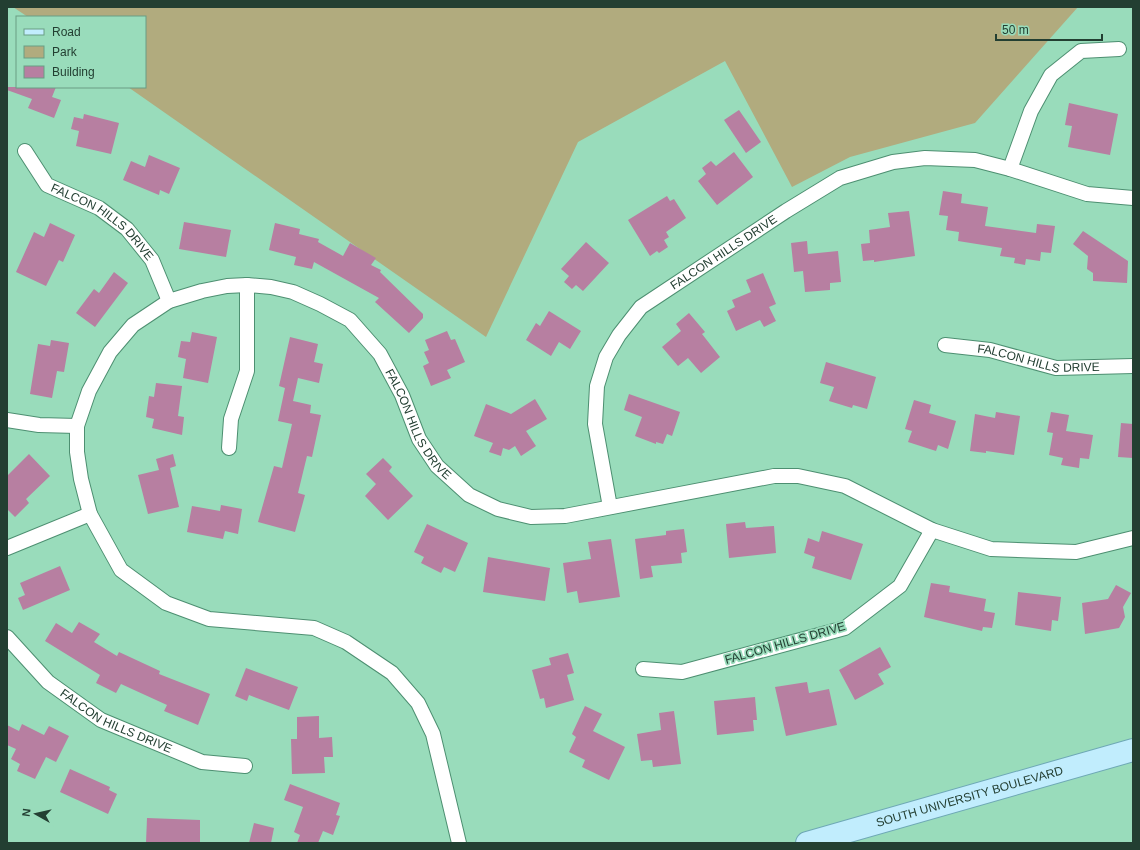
<svg xmlns="http://www.w3.org/2000/svg" width="1140" height="850" font-family="Helvetica,sans-serif">
  <style>
    .green { fill: #b1ab7e }
    .building { fill: #b77fa1 }
    .lines { fill: none; stroke-linecap: round; stroke-linejoin: round }
    .minor-casing { stroke: #4d8f71; stroke-width: 16 }
    .primary-casing { stroke: #6ea8b5; stroke-width: 24 }
    .minor { stroke: #fff; stroke-width: 14 }
    .primary { stroke: #c1edfd; stroke-width: 22 }
    .labels { text-anchor: middle; dominant-baseline: central; stroke-width: 3.5; stroke-linejoin: round; paint-order: stroke }
    .street-label { font-size: 12px; fill: #233f32; stroke: #99dcbb }
  </style>
  <rect width="100%" height="100%" fill="#99dcbb"/>
  <polygon class="green" points="13,7 1078,7 975,123 850,157 792,187 725,61 578,142 486,337 128,87 145,87 145,17 28,17"/>
  <g class="building">
    <polygon points="7,87 56,87 52,97 61,100 54,118 28,108 32,99 7,90"/>
    <polygon points="1069,103 1118,114 1110,155 1068,147 1072,126 1065,125"/>
    <polygon points="739,110 761,142 746,153 724,120"/>
    <polygon points="84,114 119,123 111,154 76,146 79,131 71,129 74,117 83,119"/>
    <polygon points="734,152 753,177 717,205 698,181 706,174 702,168 711,161 716,166"/>
    <polygon points="149,155 180,168 169,194 160,190 159,195 123,180 131,161 145,167"/>
    <polygon points="943,191 962,194 961,203 988,207 985,226 1036,233 1037,224 1055,226 1051,253 1041,252 1040,261 1026,259 1025,265 1014,263 1015,258 1000,256 1002,248 958,241 959,232 946,230 948,216 939,215"/>
    <polygon points="667,196 670,201 674,199 686,218 666,232 669,237 664,240 668,247 659,253 657,251 650,256 628,220"/>
    <polygon points="909,211 915,256 874,262 874,260 863,261 861,244 870,243 869,230 890,227 888,213"/>
    <polygon points="184,222 231,230 226,257 179,249"/>
    <polygon points="50,223 75,235 63,262 59,260 46,286 16,272 34,232 44,237"/>
    <polygon points="275,223 300,229 299,234 319,239 318,242 343,256 350,243 376,258 371,265 381,270 380,272 423,314 423,318 409,333 375,302 379,298 314,262 312,269 294,265 296,257 269,250"/>
    <polygon points="1083,231 1128,261 1127,283 1093,281 1093,273 1087,269 1088,256 1073,244"/>
    <polygon points="807,241 808,254 838,251 841,282 830,283 830,290 805,292 803,271 794,272 791,243"/>
    <polygon points="586,242 609,263 583,291 576,285 572,289 564,282 569,276 561,269"/>
    <polygon points="114,272 128,283 95,327 76,313 94,289 99,293"/>
    <polygon points="763,273 776,304 769,307 776,321 764,327 760,320 736,331 727,311 735,307 732,300 751,292 746,280"/>
    <polygon points="549,311 581,331 570,349 559,342 551,356 526,340 536,323 540,326"/>
    <polygon points="689,313 705,332 702,334 720,357 701,373 688,358 678,366 662,347 681,331 676,324"/>
    <polygon points="447,331 451,340 455,339 465,362 447,370 451,378 431,386 423,366 429,363 424,352 429,350 425,340"/>
    <polygon points="192,332 217,337 208,383 183,378 186,359 178,357 181,341 190,342"/>
    <polygon points="290,337 318,344 314,362 323,364 319,383 298,378 293,401 311,405 310,413 321,415 312,457 307,456 298,493 305,495 295,532 258,522 274,466 282,468 292,424 278,421 285,388 279,386"/>
    <polygon points="51,340 69,343 64,372 57,371 52,398 30,394 38,344 50,346"/>
    <polygon points="826,362 876,377 867,409 853,405 852,408 829,401 834,387 820,383"/>
    <polygon points="156,383 182,386 178,416 184,417 182,435 152,428 154,419 146,417 149,396 154,397"/>
    <polygon points="629,394 680,412 672,436 667,434 663,444 656,442 656,444 635,436 642,417 624,410"/>
    <polygon points="535,399 547,419 526,431 536,446 521,456 515,446 509,450 503,448 501,456 489,452 493,443 474,436 486,404 511,414"/>
    <polygon points="914,400 931,405 929,413 956,421 948,449 938,445 936,451 908,442 912,431 905,429"/>
    <polygon points="996,412 1020,416 1014,455 986,451 986,453 970,451 975,414 995,418"/>
    <polygon points="1051,412 1069,415 1066,431 1093,435 1089,459 1080,458 1079,468 1061,465 1063,458 1049,455 1053,433 1047,432"/>
    <polygon points="1121,423 1133,424 1133,458 1118,457"/>
    <polygon points="29,454 50,476 26,499 29,503 15,517 7,509 7,476"/>
    <polygon points="173,454 176,466 170,468 179,507 148,514 138,475 159,470 156,459"/>
    <polygon points="383,458 392,467 389,471 413,496 388,520 365,496 376,484 366,474"/>
    <polygon points="221,505 242,509 238,534 225,531 223,539 187,532 192,506 220,511"/>
    <polygon points="745,522 746,528 774,526 776,553 729,558 726,524"/>
    <polygon points="427,524 468,543 455,572 444,567 441,573 421,563 424,557 414,552"/>
    <polygon points="684,529 687,552 681,553 682,563 651,566 653,577 640,579 635,539 666,535 666,531"/>
    <polygon points="822,531 863,544 851,580 812,568 815,557 804,553 808,538 819,542"/>
    <polygon points="611,539 620,597 579,603 577,591 567,593 563,563 591,559 588,542"/>
    <polygon points="488,557 550,568 545,601 483,592"/>
    <polygon points="60,566 70,590 23,610 18,598 25,595 20,583"/>
    <polygon points="931,583 950,586 949,592 986,599 984,611 995,613 992,628 983,627 982,631 924,617"/>
    <polygon points="1116,585 1131,593 1123,607 1125,617 1119,628 1085,634 1082,603 1108,599"/>
    <polygon points="1018,592 1061,597 1058,621 1052,620 1051,631 1015,625"/>
    <polygon points="79,622 100,634 94,642 117,656 119,652 160,671 159,674 210,694 198,725 164,711 167,705 121,684 116,693 96,683 100,675 45,641 56,623 72,633"/>
    <polygon points="880,647 891,667 878,674 884,684 855,700 839,670"/>
    <polygon points="568,653 574,673 567,675 574,700 546,708 544,698 540,699 532,670 551,665 549,658"/>
    <polygon points="246,668 298,687 289,710 249,695 247,701 235,696"/>
    <polygon points="807,682 809,693 829,689 837,725 786,736 775,687"/>
    <polygon points="755,697 757,720 753,720 754,731 717,735 714,701"/>
    <polygon points="585,706 602,714 593,731 625,747 609,780 582,767 585,760 569,752 576,737 572,734"/>
    <polygon points="674,711 681,764 653,767 652,760 641,761 637,734 661,730 659,713"/>
    <polygon points="319,716 319,738 332,737 333,757 324,757 325,773 292,774 291,739 297,739 297,717"/>
    <polygon points="22,724 44,735 49,726 69,736 56,762 46,757 35,779 17,771 20,764 11,759 16,749 7,745 7,725 19,731"/>
    <polygon points="70,769 110,787 109,790 117,794 108,814 60,792"/>
    <polygon points="290,784 340,803 336,815 340,816 333,835 323,831 318,843 297,843 300,835 294,832 303,807 284,800"/>
    <polygon points="147,818 200,820 200,843 146,843"/>
    <polygon points="254,823 274,828 271,843 249,843"/>
  </g>
  <g class="lines">
    <g class="minor-casing">
      <g id="minor">
        <path id="s1" d="M25,151L47,185L99,208L127,229L152,260L169,301"/>
        <polyline points="1010,169 1031,111 1051,75 1081,51 1119,49"/>
        <path id="s2" d="M945,345L990,350L1056,368L1133,366"/>
        <polyline points="7,420 39,425 77,426"/>
        <polyline points="229,448 231,419 247,371 247,285"/>
        <path id="s3" d="M610,507L595,424L597,386L606,357L619,335L641,307L786,211L840,178L893,162L925,158L975,160L1010,169L1087,194L1133,198"/>
        <polyline points="7,548 90,514"/>
        <path id="s4" d="M7,637L48,682L101,720L202,762L245,766"/>
        <polyline points="643,669 682,672 845,628 900,586 932,530"/>
        <path id="s5" d="M459,843L433,734L418,703L392,673L346,642L314,628L209,619L166,603L121,570L90,514L81,479L77,452V426L89,391L110,352L133,325L169,301L202,291L227,286L247,285L271,287L293,292L320,304L350,320L380,354L402,395L419,439L437,466L469,495L498,509L531,517L565,516L774,476H798L845,486L932,530L991,549L1076,552L1133,538"/>
      </g>
    </g>
    <g class="primary-casing">
      <g id="primary">
        <path id="s6" d="M807,843L1133,750"/>
      </g>
    </g>
    <use href="#minor" class="minor"/>
    <use href="#primary" class="primary"/>
  </g>
  <g class="labels">
    <g class="street-label">
      <text stroke="none"><textPath href="#s1" startOffset="108">FALCON HILLS DRIVE</textPath></text>
      <text stroke="none"><textPath href="#s3" startOffset="313">FALCON HILLS DRIVE</textPath></text>
      <text stroke="none"><textPath href="#s2" startOffset="95">FALCON HILLS DRIVE</textPath></text>
      <text stroke="none"><textPath href="#s5" startOffset="1113">FALCON HILLS DRIVE</textPath></text>
      <text transform="translate(785 643) rotate(-16)">FALCON HILLS DRIVE</text>
      <text stroke="none"><textPath href="#s4" startOffset="140">FALCON HILLS DRIVE</textPath></text>
      <text stroke="none"><textPath href="#s6" startOffset="169">SOUTH UNIVERSITY BOULEVARD</textPath></text>
    </g>
  </g>
  <rect width="1140" height="850" fill="none" stroke="#233f32" stroke-width="16"/>
  <rect x="16" y="16" width="130" height="72" fill="#99dcbb" stroke="#6a9d84"/>
  <rect x="24" y="29" width="20" height="6" fill="#c1edfd" stroke="#6a9d84"/>
  <text x="52" y="36" font-size="12" fill="#233f32">Road</text>
  <rect x="24" y="46" width="20" height="12" fill="#b1ab7e" stroke="#6a9d84"/>
  <text x="52" y="56" font-size="12" fill="#233f32">Park</text>
  <rect x="24" y="66" width="20" height="12" fill="#b77fa1" stroke="#6a9d84"/>
  <text x="52" y="76" font-size="12" fill="#233f32">Building</text>
  <g transform="translate(36 814) rotate(278)" stroke="#99dcbb" stroke-width="3" paint-order="stroke">
  <path d="M0-3L7 15L0 10L-7 15Z" fill="#233f32"/>
  <text y="-6" font-size="11" font-weight="bold" text-anchor="middle" fill="#233f32">N</text>
  </g>
  <path d="M996 34v6h106v-6" fill="none" stroke="#233f32" stroke-width="2"/>
  <text x="1002" y="34" font-size="12" fill="#233f32" stroke="#99dcbb" stroke-width="3" paint-order="stroke">50 m</text>
</svg>
